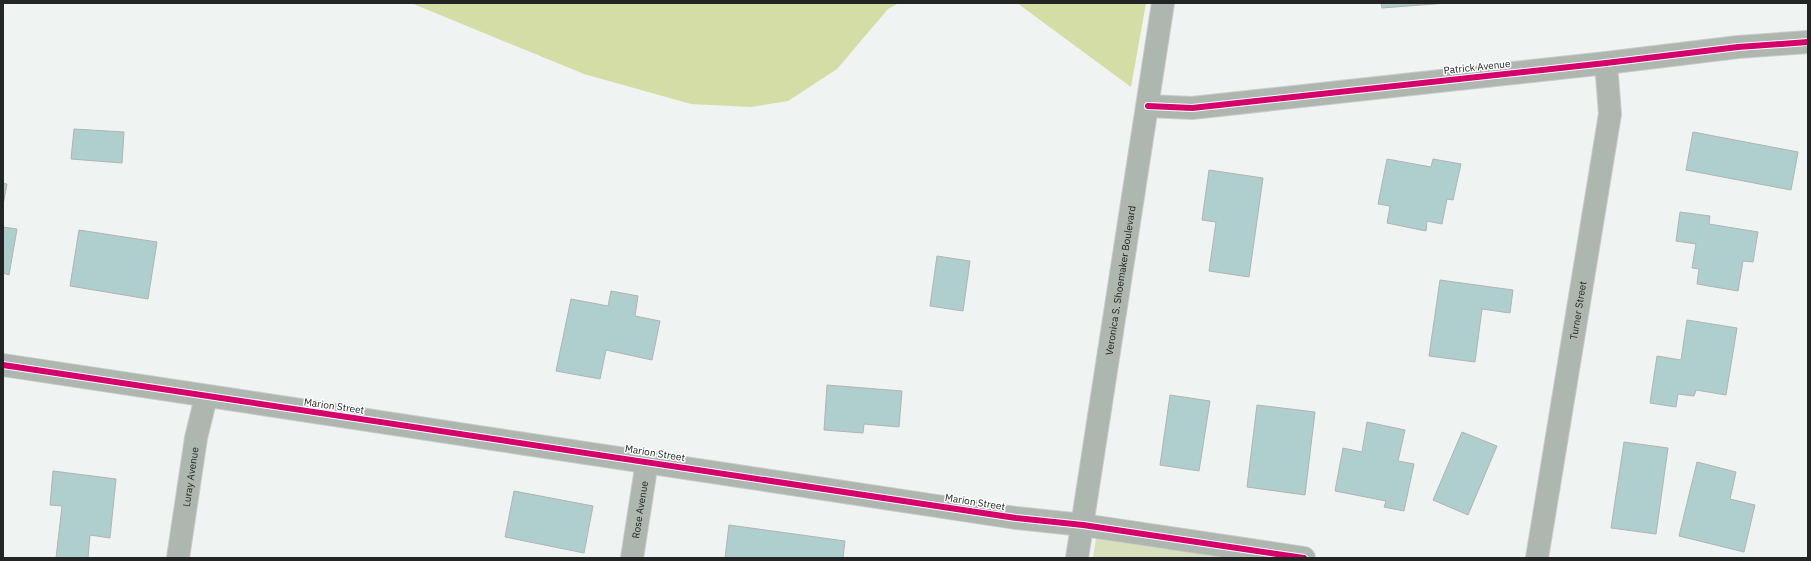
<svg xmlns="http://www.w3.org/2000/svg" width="1811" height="561" font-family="'IBM Plex Sans',sans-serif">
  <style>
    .green { fill: #d8e0bb }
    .forest { fill: #d4dda6 }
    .building { fill: #afcece; stroke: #b1b4b3 }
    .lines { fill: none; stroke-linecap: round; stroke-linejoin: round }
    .minor-casing { stroke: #cbcdcc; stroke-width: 24 }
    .minor { stroke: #aeb7af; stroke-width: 22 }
    .cycleway-casing { stroke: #fff; stroke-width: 8 }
    .cycleway { stroke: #d6006c; stroke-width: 6 }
    .labels { text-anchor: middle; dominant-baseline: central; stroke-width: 3; stroke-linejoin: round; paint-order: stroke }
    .street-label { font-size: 10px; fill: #222524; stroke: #fff }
  </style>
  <rect width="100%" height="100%" fill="#eff3f1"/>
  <polygon class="green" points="1097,531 1273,558 1093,558"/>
  <g class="forest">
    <polygon points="411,3 899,3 888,9 837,69 788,101 751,107 691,104 584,74"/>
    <polygon points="1017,3 1146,3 1131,87"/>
  </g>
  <g class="building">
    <polygon points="1381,3 1447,3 1382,8"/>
    <polygon points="74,129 124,132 122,163 71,159"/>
    <polygon points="1693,132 1798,152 1791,190 1686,170"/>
    <polygon points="1387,159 1431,167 1433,159 1461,164 1453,200 1447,199 1442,224 1427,221 1426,231 1387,223 1390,206 1378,204"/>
    <polygon points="1209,170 1263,178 1249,277 1209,271 1216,222 1202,220"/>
    <polygon points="3,183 7,184 3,205"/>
    <polygon points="1680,212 1710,216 1709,224 1758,232 1753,262 1743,261 1738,291 1697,284 1699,269 1692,268 1696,244 1676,241"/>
    <polygon points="3,227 17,229 9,275 3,273"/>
    <polygon points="79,230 157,242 148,299 70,286"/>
    <polygon points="937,256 970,261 963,311 930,306"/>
    <polygon points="1440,280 1513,290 1510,313 1482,309 1475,362 1429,356"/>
    <polygon points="611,291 638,296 635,316 660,321 652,360 606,350 600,379 556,371 571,299 608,306"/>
    <polygon points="1687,320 1737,328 1726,395 1696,390 1694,396 1678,394 1676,407 1650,403 1657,356 1681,360"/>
    <polygon points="827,385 902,391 899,427 864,424 863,433 824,430"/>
    <polygon points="1170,395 1210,401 1199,471 1160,465"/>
    <polygon points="1257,405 1315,412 1305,495 1247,487"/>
    <polygon points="1367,422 1405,430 1398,461 1414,464 1404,511 1384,507 1386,501 1335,491 1343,448 1362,452"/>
    <polygon points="1462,432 1497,446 1468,515 1433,500"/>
    <polygon points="1624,442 1668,448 1656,534 1611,528"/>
    <polygon points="1697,462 1736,472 1730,499 1755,505 1744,552 1679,536"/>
    <polygon points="53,471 116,479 110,538 90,535 88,558 56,558 62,506 50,505"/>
    <polygon points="514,491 593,506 584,553 505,537"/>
    <polygon points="729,525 845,541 843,558 725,558"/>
  </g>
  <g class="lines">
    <g class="minor-casing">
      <g id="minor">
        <polyline points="1148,106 1192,108 1606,63 1738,47 1808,42"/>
        <polyline points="3,365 1016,518 1083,525 1304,558"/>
        <path id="s1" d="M178,558L196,438L206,397"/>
        <path id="s2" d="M632,558L647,462"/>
        <path id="s3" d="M1077,558L1163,3"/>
        <path id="s4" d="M1537,558L1610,114L1606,63"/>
      </g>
    </g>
    <use href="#minor" class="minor"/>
    <g class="cycleway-casing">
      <g id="cycleway">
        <polyline points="1148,106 1192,108 1606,63 1738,47 1808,42"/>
        <polyline points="3,365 1016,518 1083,525 1304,558"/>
      </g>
    </g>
    <use href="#cycleway" class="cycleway"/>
  </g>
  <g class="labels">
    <g class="street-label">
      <text transform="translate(1477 67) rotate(-6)">Patrick Avenue</text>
      <text stroke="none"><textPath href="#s3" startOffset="281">Veronica S. Shoemaker Boulevard</textPath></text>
      <text stroke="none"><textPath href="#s4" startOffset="251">Turner Street</textPath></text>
      <text transform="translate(334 406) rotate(8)">Marion Street</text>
      <text transform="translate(655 453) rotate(9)">Marion Street</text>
      <text stroke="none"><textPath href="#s1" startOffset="82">Luray Avenue</textPath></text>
      <text transform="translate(975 502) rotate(9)">Marion Street</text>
      <text stroke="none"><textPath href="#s2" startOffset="49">Rose Avenue</textPath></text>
    </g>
  </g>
  <rect width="1811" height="561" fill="none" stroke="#222524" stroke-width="8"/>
</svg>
